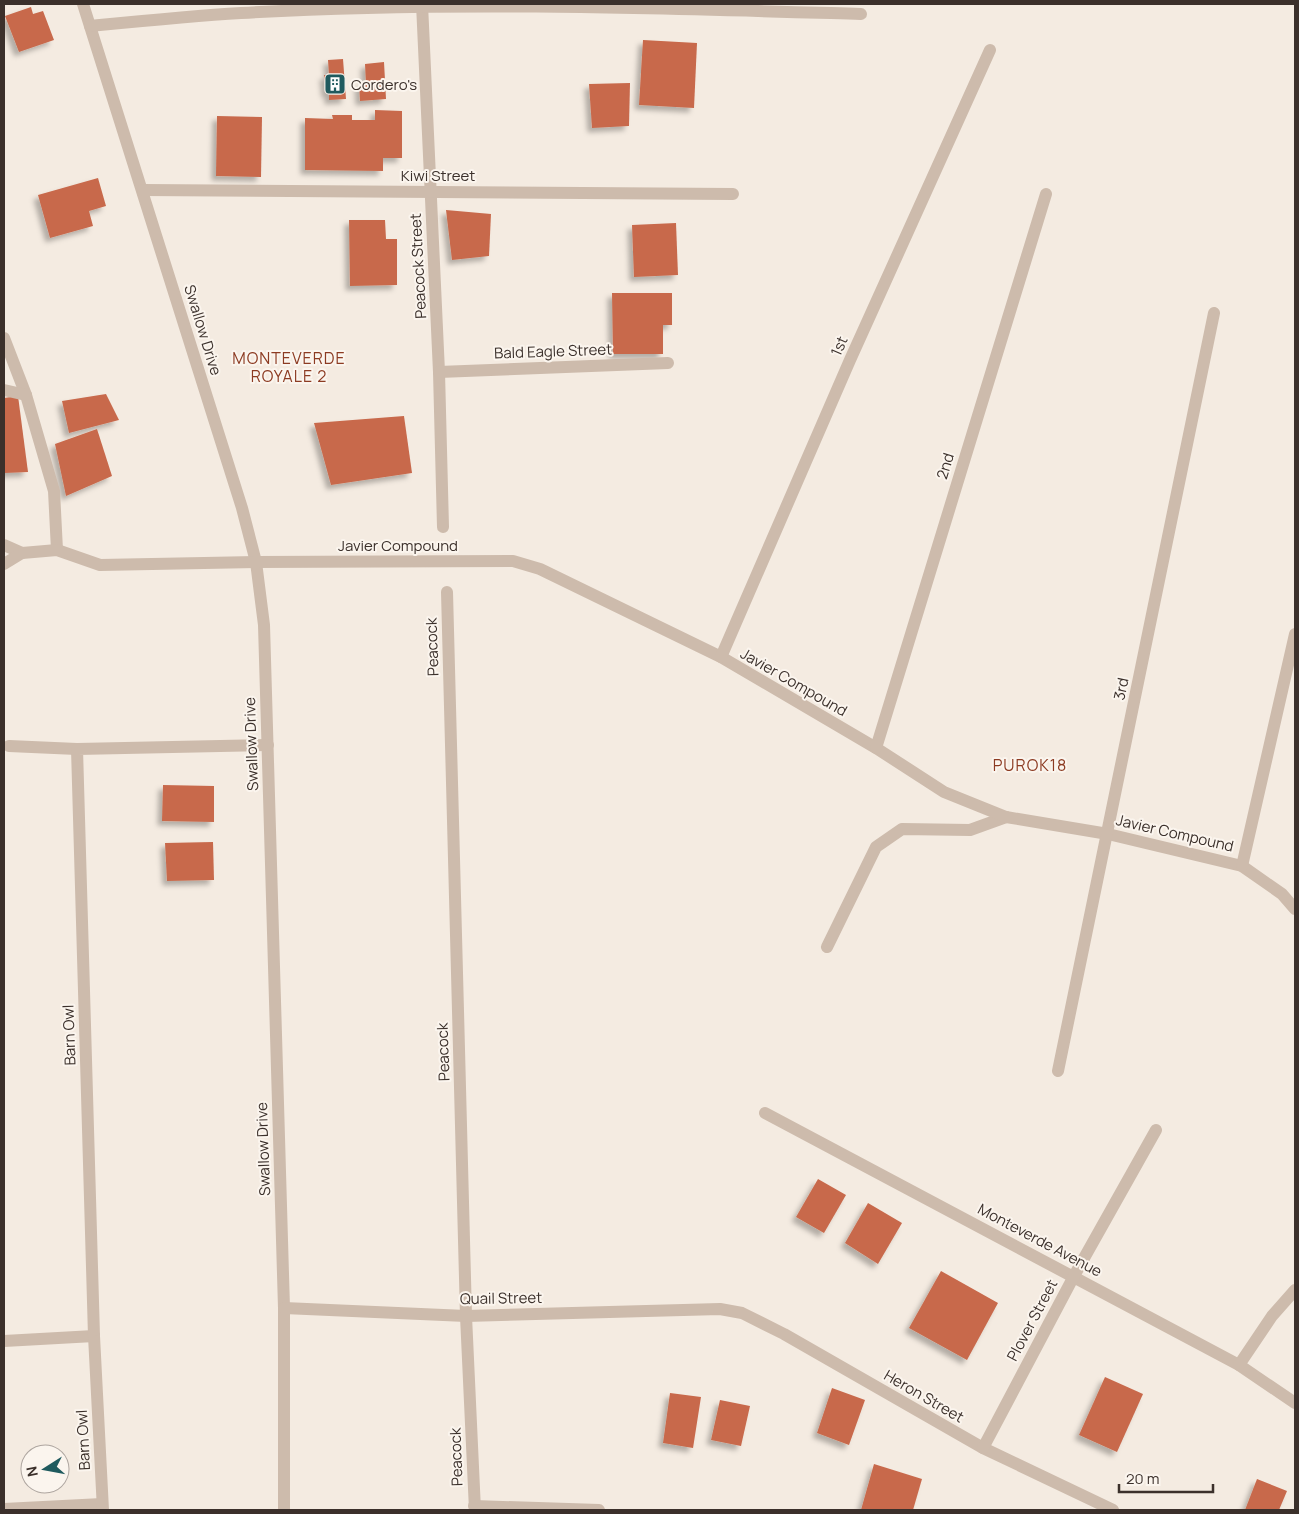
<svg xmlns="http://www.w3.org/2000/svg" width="1299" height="1514" font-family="Manrope,sans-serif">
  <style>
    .building { fill: #c8694b; filter: url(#shadow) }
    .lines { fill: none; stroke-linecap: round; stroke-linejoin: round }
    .service { stroke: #cdbbac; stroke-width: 12 }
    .minor { stroke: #cdbbac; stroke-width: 12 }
    .labels { text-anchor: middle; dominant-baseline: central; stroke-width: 4; stroke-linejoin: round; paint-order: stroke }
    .poi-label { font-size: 15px; fill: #3b302b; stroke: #fbf5ee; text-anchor: start }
    .street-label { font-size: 15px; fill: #3b302b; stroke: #fbf5ee }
    .neighbourhood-label { font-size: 16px; letter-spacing: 1px; fill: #8c3b22; stroke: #fbf5ee }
  </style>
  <defs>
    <filter id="shadow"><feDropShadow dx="-4.5" dy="4.5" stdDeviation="2.5" flood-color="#0004"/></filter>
  </defs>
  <rect width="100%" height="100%" fill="#f4ebe1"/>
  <g class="building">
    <polygon points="31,7 33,14 43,11 54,40 19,52 5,16"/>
    <polygon points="643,40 697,43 694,108 639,105"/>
    <polygon points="343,59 346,99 329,100 329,93 326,93 324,75 329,75 328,60"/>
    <polygon points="384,62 386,99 360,101 359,84 366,84 365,64"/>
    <polygon points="630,83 629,126 592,128 589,84"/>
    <polygon points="375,110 402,111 402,158 383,158 383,171 305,170 305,118 333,119 332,115 352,115 352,120 375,120"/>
    <polygon points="217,116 262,117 261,177 216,176"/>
    <polygon points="98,178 106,206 89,211 93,226 50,238 38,195"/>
    <polygon points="446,210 491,214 489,256 452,260"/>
    <polygon points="349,220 385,220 386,239 397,239 397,285 350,286"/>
    <polygon points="676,223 678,275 634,277 632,225"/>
    <polygon points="612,293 672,293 672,325 663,325 663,354 613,354"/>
    <polygon points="106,394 119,420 69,433 62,401"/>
    <polygon points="18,396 28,472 4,473 4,398"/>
    <polygon points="404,416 412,473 331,485 314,423"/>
    <polygon points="97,429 112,476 66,496 55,444"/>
    <polygon points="163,785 214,786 214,822 162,821"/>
    <polygon points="213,842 214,880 167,881 165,843"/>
    <polygon points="818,1179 846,1195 824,1233 796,1217"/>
    <polygon points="868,1203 902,1223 878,1264 845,1243"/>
    <polygon points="941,1271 998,1303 967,1360 909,1328"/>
    <polygon points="1105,1377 1143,1394 1117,1452 1079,1435"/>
    <polygon points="832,1388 865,1400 849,1445 817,1433"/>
    <polygon points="670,1393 701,1397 693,1448 663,1443"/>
    <polygon points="720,1400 750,1406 741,1446 711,1440"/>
    <polygon points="874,1464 922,1479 913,1510 861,1510"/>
    <polygon points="1257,1479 1287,1491 1279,1510 1245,1510"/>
  </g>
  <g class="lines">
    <polyline class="service" points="827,947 876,847 902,829 970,830 1006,817"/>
    <g class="minor">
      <polyline points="83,4 242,508 256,562 264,625 284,1308 284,1510"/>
      <polyline points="422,4 439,372 443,527"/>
      <path d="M90,26C141,21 191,16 241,13C448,1 655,8 861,14"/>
      <polyline points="143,190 733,194"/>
      <polyline points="4,338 26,395 54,491 57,550"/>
      <polyline points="439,372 668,363"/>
      <polyline points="4,390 26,395"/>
      <polyline points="4,545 22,553"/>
      <polyline points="4,564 22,553 57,550 100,565 256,562 513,561 540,569 721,657 876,748 944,792 1006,817 1108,834 1242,866 1282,894 1295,909"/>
      <polyline points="447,592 466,1316 475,1510"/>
      <polyline points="721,657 850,360 990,50"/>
      <polyline points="9,746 77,749"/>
      <polyline points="876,748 1046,194"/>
      <polyline points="1242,866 1295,634"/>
      <polyline points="1058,1071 1214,313"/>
      <polyline points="765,1113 1239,1365 1295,1403"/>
      <polyline points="284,1308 466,1316 720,1309 742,1313 784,1334 983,1448 1113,1510"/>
      <polyline points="4,1341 94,1336"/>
      <polyline points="1239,1365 1272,1316 1295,1290"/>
      <polyline points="983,1448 1074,1276 1156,1130"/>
      <polyline points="474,1506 599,1510"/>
      <polyline points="4,1509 102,1504"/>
      <polyline points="103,1510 94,1336 77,749 268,745"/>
    </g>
  </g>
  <defs>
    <g id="building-square" transform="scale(1.125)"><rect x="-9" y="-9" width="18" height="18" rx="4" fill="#1f5a5e" stroke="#fbf5ee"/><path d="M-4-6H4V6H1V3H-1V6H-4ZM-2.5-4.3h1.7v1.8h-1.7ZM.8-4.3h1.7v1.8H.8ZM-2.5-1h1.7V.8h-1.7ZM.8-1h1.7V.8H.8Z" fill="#fff"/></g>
  </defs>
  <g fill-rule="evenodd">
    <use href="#building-square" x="335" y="84"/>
  </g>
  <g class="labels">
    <g class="poi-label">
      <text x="351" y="84">Cordero's</text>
    </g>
    <g class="street-label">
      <text x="438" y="175">Kiwi Street</text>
      <text transform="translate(418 266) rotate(-93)">Peacock Street</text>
      <text transform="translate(203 330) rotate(73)">Swallow Drive</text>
      <text transform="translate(839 346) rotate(-66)">1st</text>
      <text transform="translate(553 351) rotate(-2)">Bald Eagle Street</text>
      <text transform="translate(945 466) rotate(-73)">2nd</text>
      <text x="398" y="545">Javier Compound</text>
      <text transform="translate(432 647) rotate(-92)">Peacock</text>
      <text transform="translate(794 682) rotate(30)">Javier Compound</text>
      <text transform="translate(1121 689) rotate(-78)">3rd</text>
      <text transform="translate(251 744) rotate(-92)">Swallow Drive</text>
      <text transform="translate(1175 833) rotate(13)">Javier Compound</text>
      <text transform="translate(69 1035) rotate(-92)">Barn Owl</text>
      <text transform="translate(443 1052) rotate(-92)">Peacock</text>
      <text transform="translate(263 1149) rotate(-92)">Swallow Drive</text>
      <text transform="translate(1040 1240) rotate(28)">Monteverde Avenue</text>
      <text transform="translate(501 1298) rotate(-1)">Quail Street</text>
      <text transform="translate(1032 1320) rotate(-62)">Plover Street</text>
      <text transform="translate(924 1396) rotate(30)">Heron Street</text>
      <text transform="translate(83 1440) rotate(-93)">Barn Owl</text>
      <text transform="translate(456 1457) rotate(-92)">Peacock</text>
    </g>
    <g class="neighbourhood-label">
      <text x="289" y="358">MONTEVERDE<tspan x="289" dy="18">ROYALE 2</tspan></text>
      <text x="1030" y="765">PUROK18</text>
    </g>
  </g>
  <rect width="1299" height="1514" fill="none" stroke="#3b302b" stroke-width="10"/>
  <g transform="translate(45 1469) rotate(259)"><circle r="24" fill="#fbf5ee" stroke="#aea6a0"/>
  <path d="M0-4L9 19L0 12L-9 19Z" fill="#1f5a5e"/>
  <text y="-8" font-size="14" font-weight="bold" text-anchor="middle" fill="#3b302b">N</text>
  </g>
  <path d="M1119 1484v8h94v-8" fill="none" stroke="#3b302b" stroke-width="2.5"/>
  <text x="1126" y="1484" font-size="15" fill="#3b302b" stroke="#fbf5ee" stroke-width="4" paint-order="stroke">20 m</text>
</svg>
